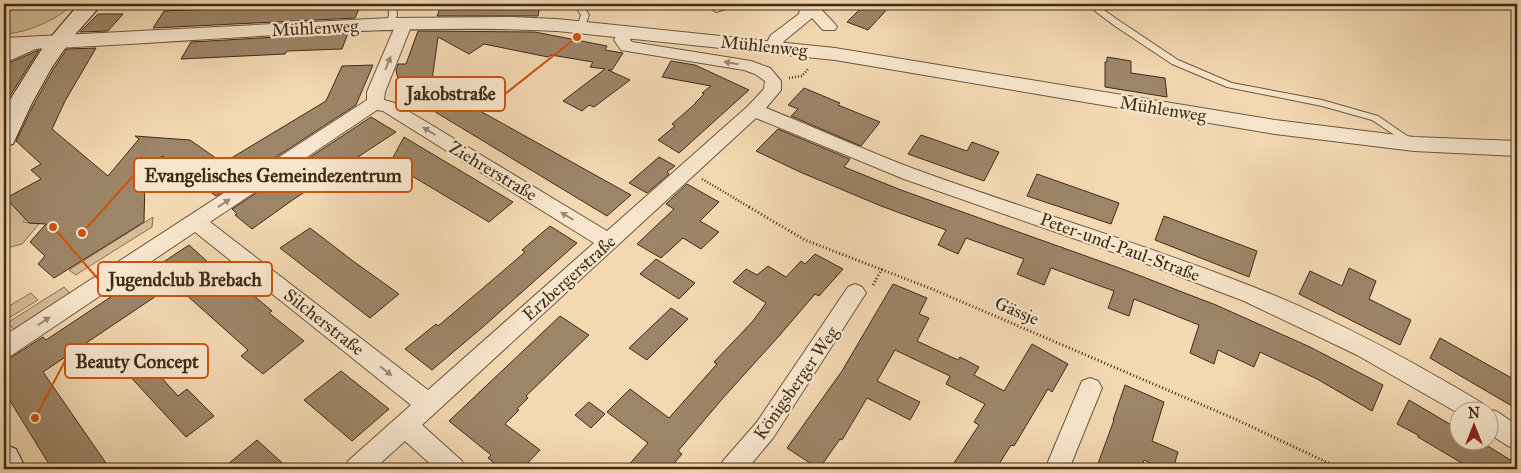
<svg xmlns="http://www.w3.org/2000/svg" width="1521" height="473" font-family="'IM FELL Great Primer',serif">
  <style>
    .green { fill: #d5bb98; stroke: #8a7358 }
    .building { fill: #9d8568; stroke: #402b17 }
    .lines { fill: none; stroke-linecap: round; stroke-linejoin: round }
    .service-casing { stroke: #6d563e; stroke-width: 2 }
    .minor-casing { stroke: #6d563e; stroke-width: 2 }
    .tertiary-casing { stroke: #6d563e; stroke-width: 2 }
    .secondary-casing { stroke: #402b17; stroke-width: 2 }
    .path-far1 { stroke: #402b17; stroke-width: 2.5; stroke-dasharray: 1 2; stroke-linecap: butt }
    .path { stroke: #402b17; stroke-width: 3; stroke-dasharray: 1 2.5; stroke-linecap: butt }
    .service { fill: #f7e6cd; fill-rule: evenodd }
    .minor { fill: #f7e6cd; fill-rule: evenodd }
    .tertiary { fill: #f7e6cd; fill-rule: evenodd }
    .secondary { fill: #f7e6cd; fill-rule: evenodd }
    .oneway { fill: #9c8872 }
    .labels { text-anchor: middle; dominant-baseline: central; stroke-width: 4.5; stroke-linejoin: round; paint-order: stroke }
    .street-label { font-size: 18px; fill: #402b17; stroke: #f7e6cd }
    .leader { fill: none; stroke: #cf520e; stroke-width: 2 }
    .callout-dot { fill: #cf520e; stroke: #f7e6cd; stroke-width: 2 }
    .callout { fill: #f7e6cd; stroke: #cf520e; stroke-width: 2 }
    .callout-label { font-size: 19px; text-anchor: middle; font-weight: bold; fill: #402b17 }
  </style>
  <rect width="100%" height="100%" fill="#f3d8b2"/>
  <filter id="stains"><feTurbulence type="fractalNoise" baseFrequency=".004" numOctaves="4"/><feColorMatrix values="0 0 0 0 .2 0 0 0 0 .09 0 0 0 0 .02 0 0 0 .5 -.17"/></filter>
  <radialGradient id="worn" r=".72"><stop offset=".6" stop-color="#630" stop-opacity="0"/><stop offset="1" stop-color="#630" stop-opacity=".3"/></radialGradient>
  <g class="green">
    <path d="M15,4H73C57,20 27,33 4,34V9Z"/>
    <polygon points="173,164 182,171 155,187 127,186 151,170 159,171"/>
    <polygon points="43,186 51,191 23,222 39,224 22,244 7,248 4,252 4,223 6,219 4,219 4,207"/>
    <polygon points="153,217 152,227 77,274 76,275 69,270"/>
    <polygon points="64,287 70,293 14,329 7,323"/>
    <polygon points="31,293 38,300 4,321 4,309"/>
  </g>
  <g class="building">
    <polygon points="317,4 361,4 355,18 153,28 164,11"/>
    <polygon points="442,4 540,4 538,16 437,16"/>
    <polygon points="865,4 892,4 868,30 847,22"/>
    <polygon points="98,14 123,14 108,31 80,32"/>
    <polygon points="418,31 535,32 607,46 605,50 623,53 612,70 608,70 630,80 594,107 589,105 582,111 563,101 605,69 590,67 593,62 551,55 548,57 484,44 469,54 438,37 432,80 448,90 446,92 631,195 607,216 432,110 434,109 400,88 396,70 398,64 406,64"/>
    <polygon points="348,33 342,49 287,51 285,54 181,59 191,42"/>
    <polygon points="96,48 65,101 52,129 108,176 139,139 135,136 190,140 223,163 326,101 342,66 373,65 356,105 216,196 162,156 145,178 144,222 54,278 38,264 45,256 30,242 46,224 29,223 6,198 41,179 31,170 41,164 16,141 34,104 54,68 67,49"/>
    <polygon points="39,50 6,102 4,108 4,65"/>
    <polygon points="1107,57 1131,61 1131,73 1165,78 1167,97 1105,87 1105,62 1107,62"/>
    <polygon points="671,61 695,65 749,90 679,153 658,140 675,126 672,124 696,103 695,103 704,94 702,93 711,86 662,77"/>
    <polygon points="804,88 840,103 838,105 880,122 861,146 791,116 798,109 788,105"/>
    <polygon points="371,117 396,132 294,199 252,229 235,215 237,214 232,209"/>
    <polygon points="778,129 850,159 844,167 901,190 1125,270 1216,305 1310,347 1383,385 1372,411 1317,379 1260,352 1254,367 1218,350 1214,364 1190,353 1199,325 1134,299 1129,316 1108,308 1114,291 1051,268 1044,285 1017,274 1024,259 966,238 958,254 938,245 946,230 881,206 800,172 756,151"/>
    <polygon points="921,135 967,151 972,142 999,152 984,181 908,154"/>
    <polygon points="404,137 461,171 513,202 489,222 402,170 375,191"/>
    <polygon points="659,157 675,166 667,172 669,174 647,193 629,183"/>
    <polygon points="1037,174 1119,203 1111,224 1027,196"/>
    <polygon points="687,184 719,202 700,221 719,232 701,249 683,238 661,258 637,244 674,209 666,204"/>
    <polygon points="1164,216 1257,251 1249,277 1155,240"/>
    <polygon points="550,226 577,243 484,326 432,370 405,349 436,324 438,326 482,289 525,252 522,250"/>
    <polygon points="310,228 353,261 399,294 370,318 280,248"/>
    <polygon points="189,245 230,282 234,279 272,311 269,313 304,341 263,374 241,356 248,350 174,284 43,372 110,469 52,469 4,391 4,362 43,337 46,340"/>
    <polygon points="815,254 843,269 819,296 815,294 779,336 723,398 678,451 682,454 669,469 625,469 648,443 607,412 630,389 669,418 717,364 714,362 753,321 766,303 733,282 746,269 757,275 768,266 786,277 801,261 805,264"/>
    <polygon points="656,259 695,283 679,299 640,274"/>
    <polygon points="1349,268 1376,281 1369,299 1411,320 1400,345 1299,294 1310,271 1342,286"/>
    <polygon points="893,284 927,298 919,314 929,318 917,341 958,360 960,357 979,367 974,375 1004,391 1032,344 1068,364 1052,392 1048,389 1014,446 1011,445 996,469 950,469 979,425 974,422 985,404 946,384 950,376 895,350 877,381 920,402 910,420 867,398 842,440 840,439 819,469 787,448 842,371"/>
    <polygon points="671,308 688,319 647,360 629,348"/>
    <polygon points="560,316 589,335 526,396 528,398 517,409 519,410 505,424 540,450 522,469 502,469 488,458 491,455 449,421"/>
    <polygon points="1440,338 1517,381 1517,409 1430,358"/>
    <polygon points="143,357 178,396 187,389 214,416 186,437 124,370"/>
    <polygon points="341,371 389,409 352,441 304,400"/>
    <polygon points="1125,385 1164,402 1152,441 1178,452 1173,469 1163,469 1144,460 1141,469 1096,469 1114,420 1113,420"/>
    <polygon points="1409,400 1458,429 1458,440 1478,440 1517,464 1517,469 1472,469 1418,437 1418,435 1397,424"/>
    <polygon points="589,402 605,414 591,428 575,415"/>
    <polygon points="257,440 289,469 222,469"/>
  </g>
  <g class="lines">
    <g class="service-casing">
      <g id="service">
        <polygon points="388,4 396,4 397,15 394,24 390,26 386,24 389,15"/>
        <polygon points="574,4 582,4 589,15 584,29 578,29 577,27 581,15"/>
        <polygon points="706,4 714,4 718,7 731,4 743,4 716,12"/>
        <polygon points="1091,4 1099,4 1101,8 1121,22 1178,60 1232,83 1322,100 1378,116 1416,142 1411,145 1408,144 1372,120 1322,106 1227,87 1172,64 1115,26 1095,11"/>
      </g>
    </g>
    <g class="minor-casing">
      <g id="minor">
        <polygon points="801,4 816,4 835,24 837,27 835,30 823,30 812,18 784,41 779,50 767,50 765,46 771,35 799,14"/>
        <path d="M404,19L410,21L412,24L385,92L384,100L395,103L607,231L748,106L764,89L765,81L755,74L744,70L621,50L614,40L619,30H631L633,33L630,40L632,42L751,61L770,68L781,81V90L766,108C817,128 866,151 917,170C1030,211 1145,244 1256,288C1335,319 1410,360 1482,403L1485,409L1496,411L1517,425V449L1508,446L1488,433V410H1458V413L1357,355L1244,301L1147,264L904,179L756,118L422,425L462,461L465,469H436L405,441L374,469H345L348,461L411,405L195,232L12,355L4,357V336L367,100V92L396,24L398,21ZM377,110L383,111L594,243L428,390L210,222Z"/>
        <polygon points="39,37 45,39 47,42 45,45 4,63 4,52"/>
        <polygon points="855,284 862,287 866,293 862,299 773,438 747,469 720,469 723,461 757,422 848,287"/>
        <polygon points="1090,378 1098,381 1102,388 1069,469 1045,469 1082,381"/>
      </g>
    </g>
    <g class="tertiary-casing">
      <path id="tertiary" d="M511,17L557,19L835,48L1275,120L1414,137L1517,141V156L1414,151L1275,134L835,60L557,31C372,22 188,44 4,50V38L390,18Z"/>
    </g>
    <g class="secondary-casing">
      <g id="secondary">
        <polygon points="79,4 102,4 73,37 52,67 32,103 13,144 4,146 4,112 8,103 45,44"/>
        <polygon points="4,444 16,449 26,469 4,469"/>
      </g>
    </g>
    <g class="path-far1">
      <polyline points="789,78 802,76 809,68"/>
      <polyline points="702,179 751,208"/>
    </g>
    <g class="path">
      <polyline points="749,207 805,240 932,289 1235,419 1341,469"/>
      <polyline points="873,285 882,269"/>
    </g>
    <use href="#service" class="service"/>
    <use href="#minor" class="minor"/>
    <use href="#tertiary" class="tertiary"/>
    <use href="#secondary" class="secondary"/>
  </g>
  <defs><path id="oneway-solid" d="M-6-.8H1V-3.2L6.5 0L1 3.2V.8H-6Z" transform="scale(1.25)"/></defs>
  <g class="oneway">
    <use href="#oneway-solid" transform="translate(388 63) rotate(-68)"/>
    <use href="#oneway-solid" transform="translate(731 63) rotate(-170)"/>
    <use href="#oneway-solid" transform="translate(429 131) rotate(-149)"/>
    <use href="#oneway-solid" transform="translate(224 203) rotate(-34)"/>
    <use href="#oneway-solid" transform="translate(567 216) rotate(-149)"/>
    <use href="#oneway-solid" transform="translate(44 321) rotate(-34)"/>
    <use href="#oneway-solid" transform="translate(386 371) rotate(38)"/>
  </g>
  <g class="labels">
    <g class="street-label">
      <text transform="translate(315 28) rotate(-3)">Mühlenweg</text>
      <text transform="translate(764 46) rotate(6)">Mühlenweg</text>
      <text transform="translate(1163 109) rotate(9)">Mühlenweg</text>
      <text transform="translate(493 171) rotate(31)">Ziehrerstraße</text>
      <text transform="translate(1120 247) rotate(20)">Peter-und-Paul-Straße</text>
      <text transform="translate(569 278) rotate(-42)">Erzbergerstraße</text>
      <text transform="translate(1017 311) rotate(23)">Gässje</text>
      <text transform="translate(324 322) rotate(38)">Silcherstraße</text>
      <text transform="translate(796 383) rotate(-55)">Königsberger Weg</text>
    </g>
  </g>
  <path class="leader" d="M577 37L505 94M82 233L134 175M53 227L98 279M35 418L65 361"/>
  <g class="callout-dot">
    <circle cx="577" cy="37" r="5"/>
    <circle cx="82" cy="233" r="5"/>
    <circle cx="53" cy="227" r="5"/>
    <circle cx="35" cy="418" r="5"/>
  </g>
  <g class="callout">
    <rect x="396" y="77" width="109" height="34" rx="5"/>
    <rect x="134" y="158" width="278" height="34" rx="5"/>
    <rect x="98" y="262" width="174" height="34" rx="5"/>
    <rect x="65" y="344" width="143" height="34" rx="5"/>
  </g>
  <g class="callout-label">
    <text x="451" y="100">Jakobstraße</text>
    <text x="273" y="182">Evangelisches Gemeindezentrum</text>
    <text x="185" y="286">Jugendclub Brebach</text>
    <text x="137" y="368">Beauty Concept</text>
  </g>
  <rect width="1521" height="473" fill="none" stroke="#f3d8b2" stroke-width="20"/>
  <rect x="5" y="5" width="1511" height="463" fill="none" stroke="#402b17" stroke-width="2.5"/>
  <rect x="10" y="10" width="1501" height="453" fill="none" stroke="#402b17"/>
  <g transform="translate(1474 426)"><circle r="24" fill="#f7e6cd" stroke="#ae9b84"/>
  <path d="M0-4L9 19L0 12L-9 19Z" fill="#8f2418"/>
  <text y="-8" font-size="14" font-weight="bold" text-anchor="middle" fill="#402b17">N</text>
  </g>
  <rect width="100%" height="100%" filter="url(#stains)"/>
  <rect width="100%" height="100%" fill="url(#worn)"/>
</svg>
